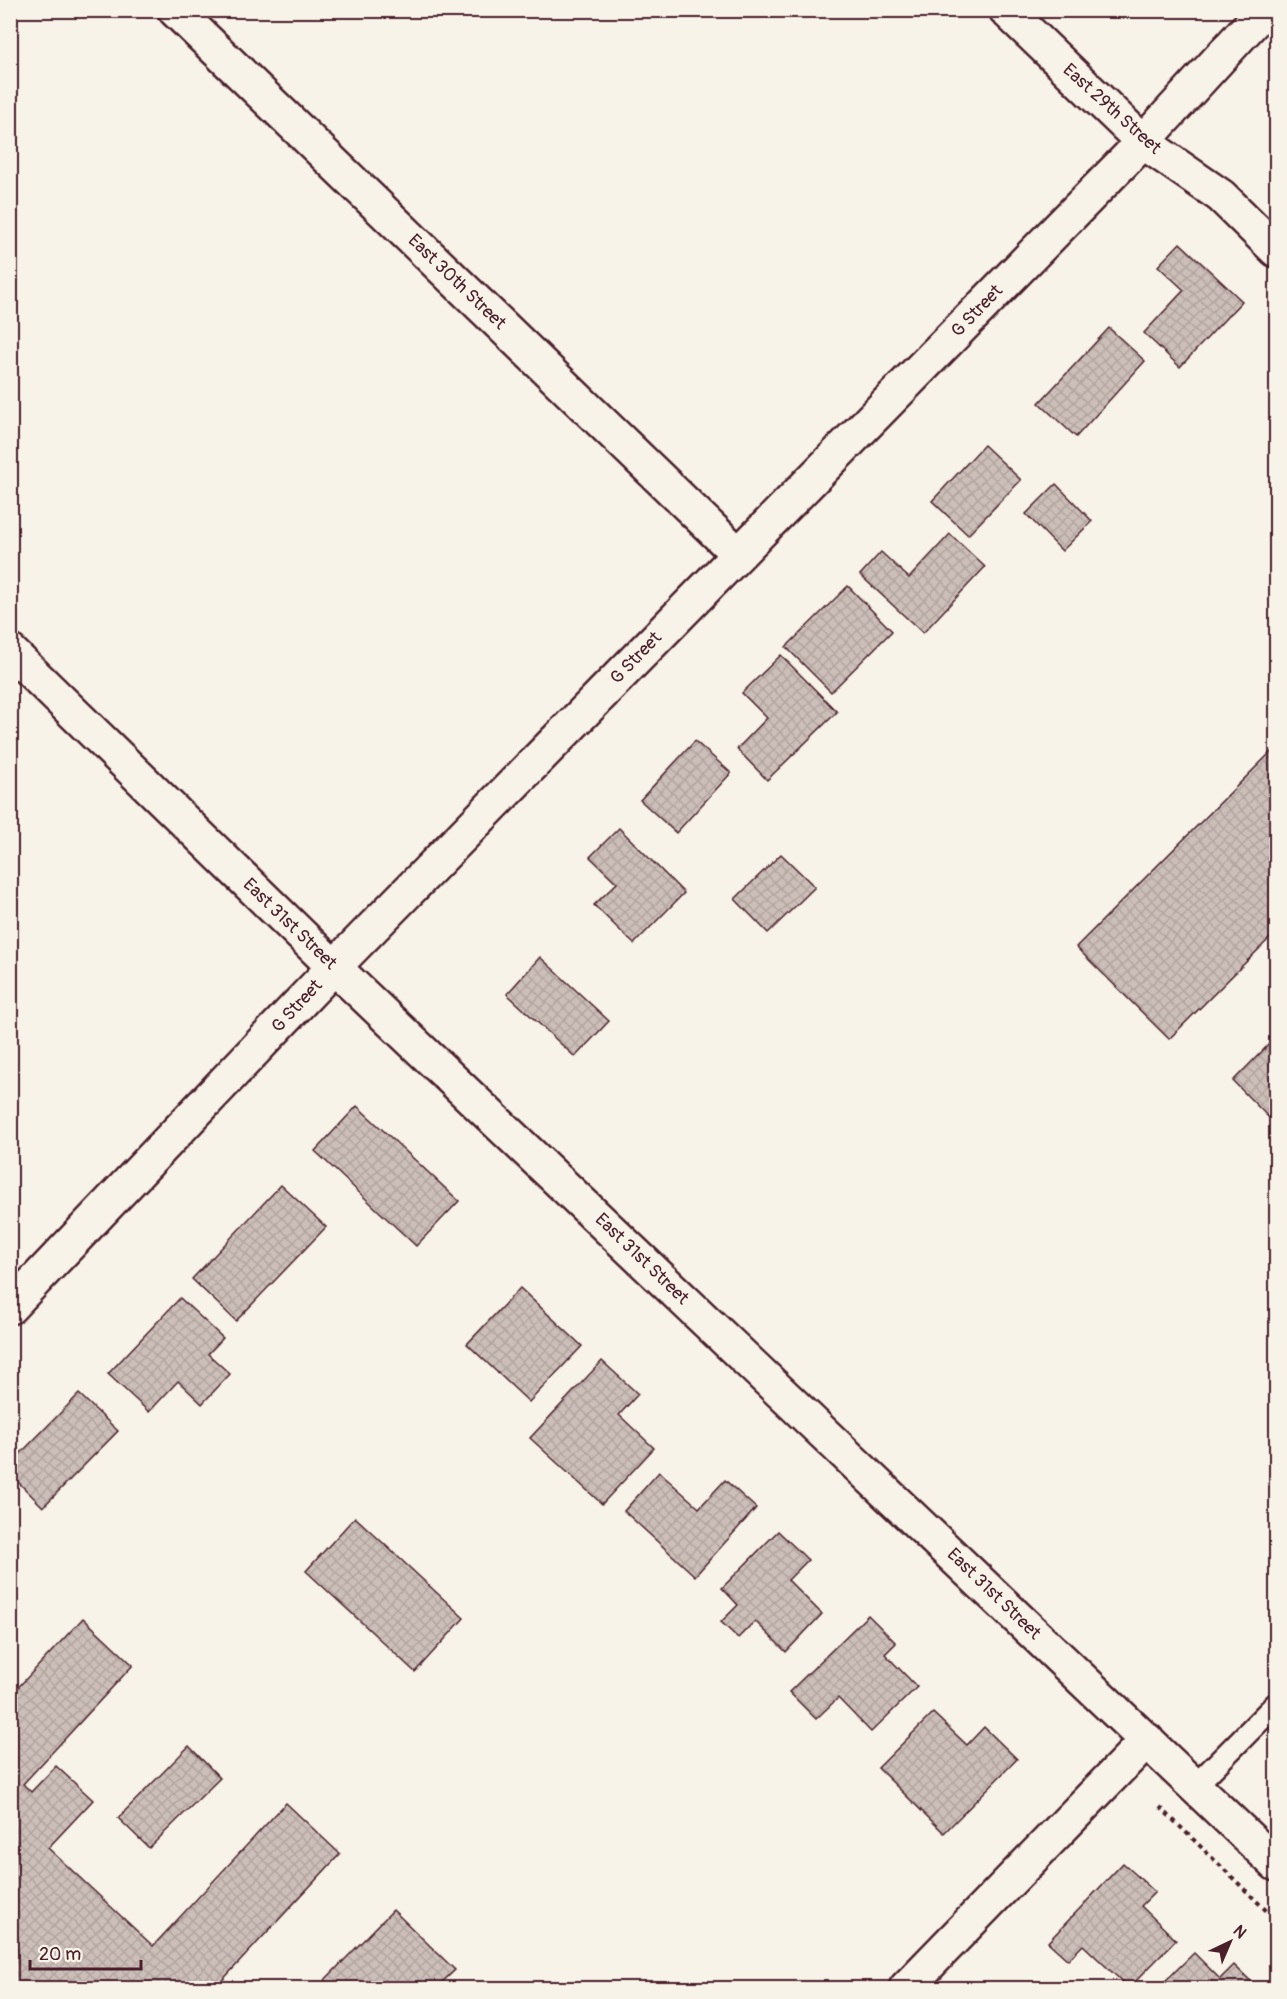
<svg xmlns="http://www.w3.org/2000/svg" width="1287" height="1999" font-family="Pangolin,sans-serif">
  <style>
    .building { fill: url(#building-cross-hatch); stroke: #4a1f2b; stroke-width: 1.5 }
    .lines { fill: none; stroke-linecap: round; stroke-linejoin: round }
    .service-casing { stroke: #4a1f2b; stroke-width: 26 }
    .minor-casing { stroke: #4a1f2b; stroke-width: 38 }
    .tertiary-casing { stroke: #4a1f2b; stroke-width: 38 }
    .secondary-casing { stroke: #4a1f2b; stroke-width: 38 }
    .path { stroke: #4a1f2b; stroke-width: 4; stroke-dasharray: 4.5 4.5; stroke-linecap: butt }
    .service { stroke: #f7f3e8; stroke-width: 21 }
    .minor { stroke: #f7f3e8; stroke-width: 33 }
    .tertiary { stroke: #f7f3e8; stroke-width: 33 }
    .secondary { stroke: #f7f3e8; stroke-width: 33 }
    .labels { text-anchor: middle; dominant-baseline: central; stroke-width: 5; stroke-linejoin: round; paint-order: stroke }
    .street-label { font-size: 18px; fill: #4a1f2b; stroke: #f7f3e8 }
  </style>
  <defs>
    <pattern id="building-cross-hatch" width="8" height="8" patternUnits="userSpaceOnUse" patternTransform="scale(1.5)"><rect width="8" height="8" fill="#ccbfb9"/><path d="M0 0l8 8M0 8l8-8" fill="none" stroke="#b1a49f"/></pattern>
  </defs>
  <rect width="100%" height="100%" fill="#f7f3e8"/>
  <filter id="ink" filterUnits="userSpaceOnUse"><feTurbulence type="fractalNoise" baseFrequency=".0167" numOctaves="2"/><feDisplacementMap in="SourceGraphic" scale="12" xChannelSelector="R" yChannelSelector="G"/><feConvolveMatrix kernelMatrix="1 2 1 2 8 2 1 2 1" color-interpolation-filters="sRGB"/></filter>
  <g filter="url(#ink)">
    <g class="building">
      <polygon points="1180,243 1242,301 1180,367 1144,333 1184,290 1158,266"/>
      <polygon points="1109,328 1145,361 1076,437 1039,403"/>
      <polygon points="984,445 1021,480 968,535 932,501"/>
      <polygon points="1056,484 1092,521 1062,551 1026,514"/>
      <polygon points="950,534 985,567 923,633 860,575 881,552 909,578"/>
      <polygon points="848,586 892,631 831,692 786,647"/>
      <polygon points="781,655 837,712 767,780 737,749 767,718 742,693"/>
      <polygon points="695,741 731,773 676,833 640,800"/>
      <polygon points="1276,747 1276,944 1270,938 1169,1039 1076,947"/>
      <polygon points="619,828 684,893 634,944 594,905 617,883 590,857"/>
      <polygon points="781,854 815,887 768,933 735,899"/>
      <polygon points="540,957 609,1021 575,1057 507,994"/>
      <polygon points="1276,1037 1276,1125 1233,1081"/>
      <polygon points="357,1106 459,1201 416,1246 315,1151"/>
      <polygon points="281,1185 326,1227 236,1321 192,1279"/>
      <polygon points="520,1288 582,1346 529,1402 467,1344"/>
      <polygon points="180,1298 223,1338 208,1354 230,1374 202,1404 178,1381 149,1412 108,1374"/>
      <polygon points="602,1361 638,1394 619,1415 654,1448 602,1504 530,1438"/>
      <polygon points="79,1394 118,1431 43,1507 10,1474 10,1464"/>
      <polygon points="659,1472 699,1508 725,1480 756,1508 695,1576 624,1511"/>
      <polygon points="355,1517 464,1618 415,1672 306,1571"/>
      <polygon points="778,1531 808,1560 788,1580 822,1614 786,1652 755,1621 738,1638 721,1622 738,1605 722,1588"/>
      <polygon points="868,1615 896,1643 885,1654 917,1687 871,1732 838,1698 816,1719 789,1692"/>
      <polygon points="83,1618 133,1665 23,1784 31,1792 56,1766 93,1800 48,1848 153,1946 286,1803 340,1854 215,1988 10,1988 10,1696"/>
      <polygon points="933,1713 967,1745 984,1727 1017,1759 944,1833 878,1768"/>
      <polygon points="189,1746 220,1778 149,1848 118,1818"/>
      <polygon points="1123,1863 1155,1892 1141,1906 1176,1940 1129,1988 1083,1945 1068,1960 1048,1942"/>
      <polygon points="393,1910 455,1970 436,1988 317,1988"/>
      <polygon points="1194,1953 1220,1979 1234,1965 1258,1988 1158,1988"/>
    </g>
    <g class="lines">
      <g class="service-casing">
        <polyline id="service" points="1195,1786 1276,1704"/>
      </g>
      <g class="minor-casing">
        <g id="minor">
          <polyline points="175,10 738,554"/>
          <polyline points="1143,142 1221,196 1276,250"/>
          <polyline points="10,651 334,967 1276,1864"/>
          <polyline points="906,1988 1147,1740"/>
        </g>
      </g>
      <g class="tertiary-casing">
        <polyline id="tertiary" points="1006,10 1143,142"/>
      </g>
      <g class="secondary-casing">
        <polyline id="secondary" points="10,1307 334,967 1143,142 1264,10"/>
      </g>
      <polyline class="path" points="1160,1807 1276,1920"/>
      <use href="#service" class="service"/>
      <use href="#minor" class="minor"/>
      <use href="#tertiary" class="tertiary"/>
      <use href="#secondary" class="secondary"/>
    </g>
  </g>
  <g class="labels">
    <g class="street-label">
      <text transform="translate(1112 109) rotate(42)">East 29th Street</text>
      <text transform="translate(457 282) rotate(44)">East 30th Street</text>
      <text transform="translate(977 311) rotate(-46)">G Street</text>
      <text transform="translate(636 658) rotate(-46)">G Street</text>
      <text transform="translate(290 924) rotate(44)">East 31st Street</text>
      <text transform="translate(297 1006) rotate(-47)">G Street</text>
      <text transform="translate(642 1259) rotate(44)">East 31st Street</text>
      <text transform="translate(994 1594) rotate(44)">East 31st Street</text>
    </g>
  </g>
  <rect width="1287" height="1999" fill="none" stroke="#f7f3e8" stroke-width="36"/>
  <rect x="18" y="18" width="1251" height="1963" fill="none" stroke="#4a1f2b" stroke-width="2" filter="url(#ink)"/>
  <g transform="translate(1230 1942) rotate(44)" stroke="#f7f3e8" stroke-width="4.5" paint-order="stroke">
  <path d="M0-4.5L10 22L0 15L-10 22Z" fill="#4a1f2b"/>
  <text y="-9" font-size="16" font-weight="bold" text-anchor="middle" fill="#4a1f2b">N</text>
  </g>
  <path d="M30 1960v9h111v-9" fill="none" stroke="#4a1f2b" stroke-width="3"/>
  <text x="39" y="1960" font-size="18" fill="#4a1f2b" stroke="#f7f3e8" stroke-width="4.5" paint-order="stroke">20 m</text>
</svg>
